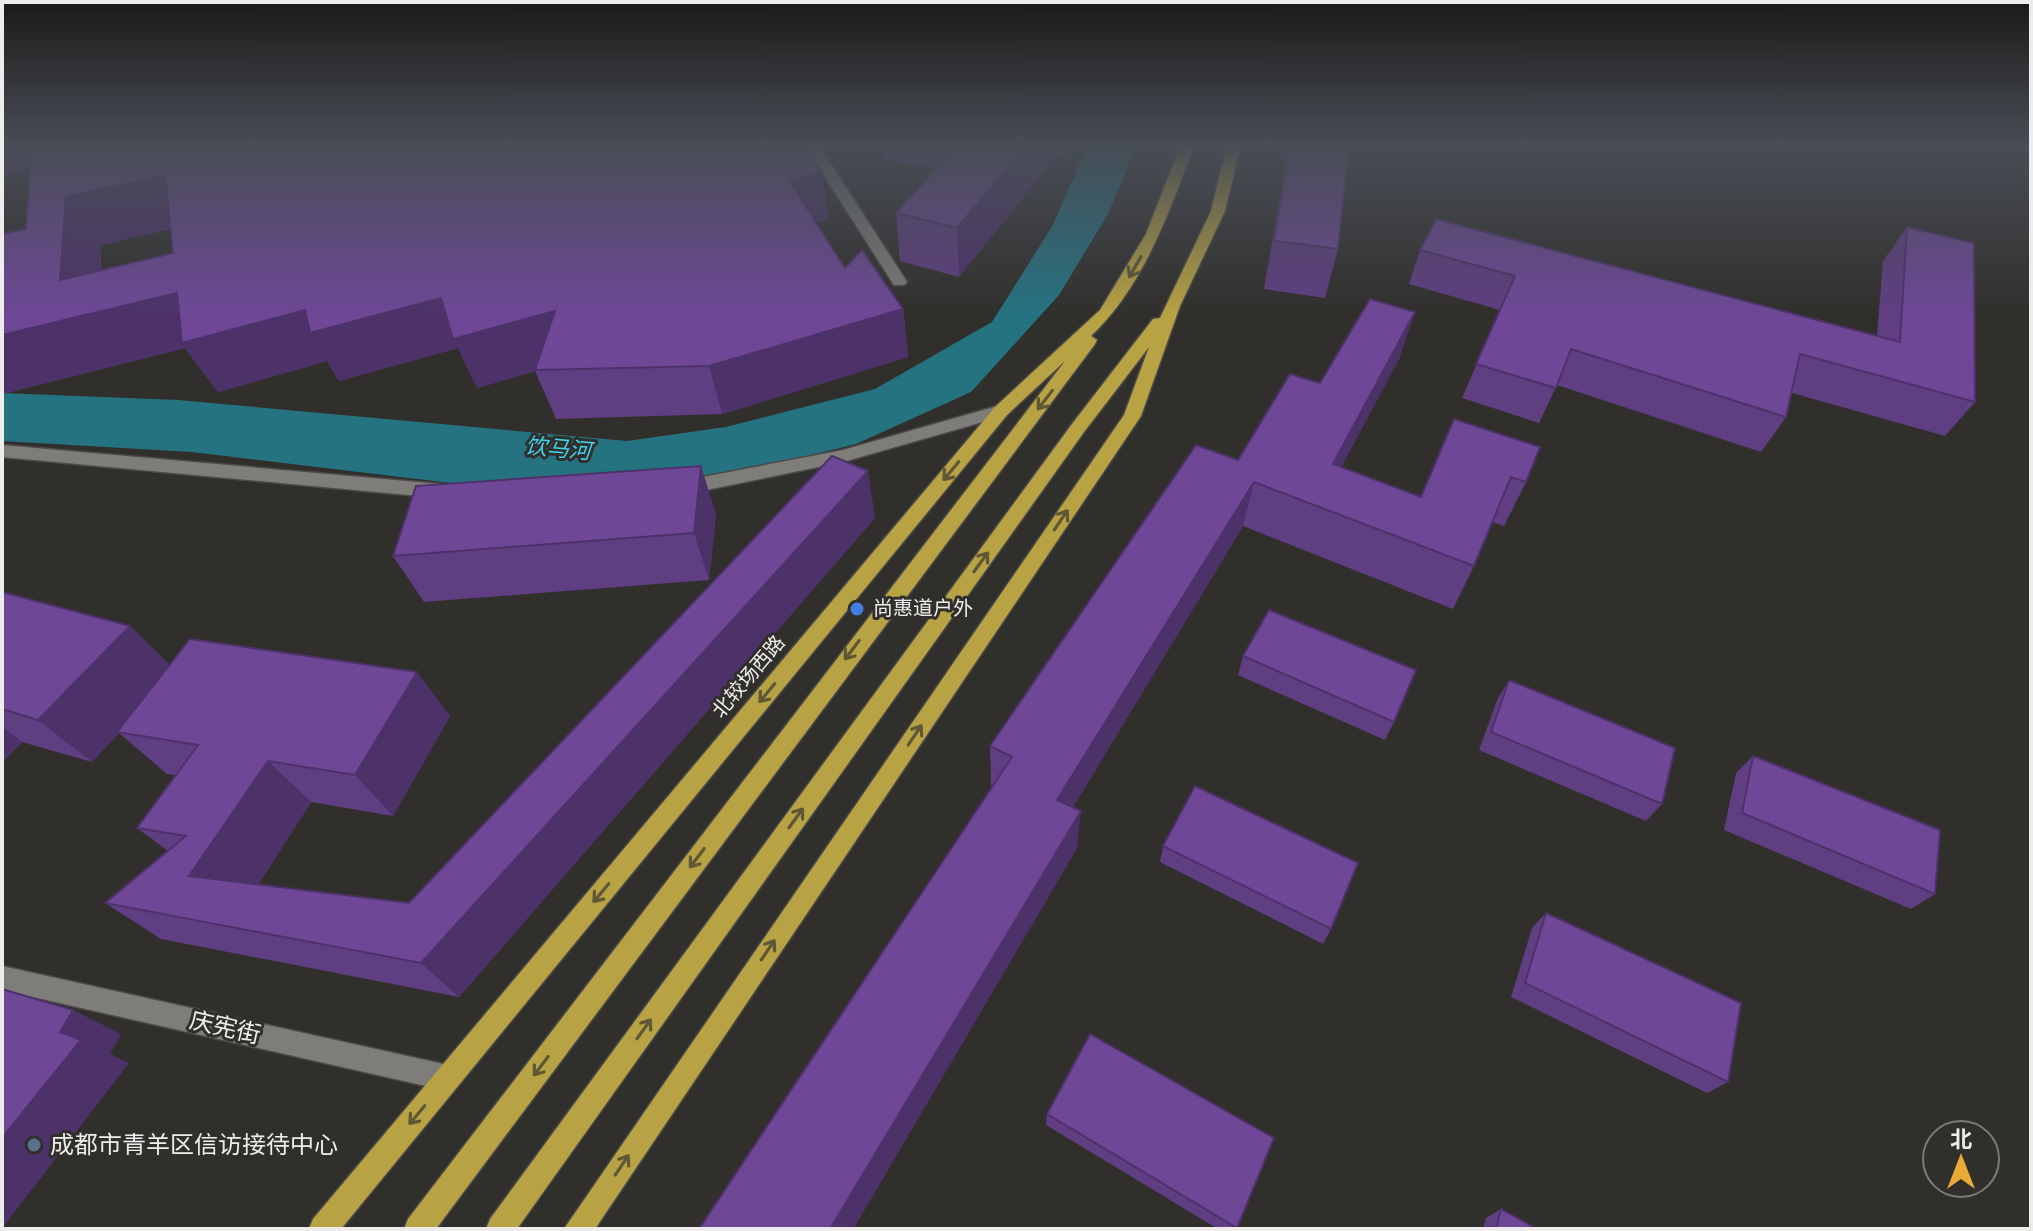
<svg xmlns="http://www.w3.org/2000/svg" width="2033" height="1231" font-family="'Varela Round','Noto Sans SC',sans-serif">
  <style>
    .water { fill: #257381 }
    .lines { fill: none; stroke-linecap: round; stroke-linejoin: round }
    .minor-casing { stroke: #4c4a48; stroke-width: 3 }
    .major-casing { stroke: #4c4a48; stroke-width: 3 }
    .minor { fill: #7f7d79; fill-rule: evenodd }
    .major { fill: #b7a244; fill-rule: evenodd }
    .wall { fill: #5f3e82; fill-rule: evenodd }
    .shaded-wall { fill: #4d326a }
    .building { fill: #6e4897; stroke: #4d326a; stroke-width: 2; fill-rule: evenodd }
    .oneway { stroke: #605734 }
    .shop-dot { fill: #3f7fe0; stroke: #312f2c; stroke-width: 3 }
    .service-dot { fill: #5c6f8a; stroke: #312f2c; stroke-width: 3 }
    .labels { text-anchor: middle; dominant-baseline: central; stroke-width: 6; stroke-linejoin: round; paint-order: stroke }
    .poi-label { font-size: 20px; fill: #eeedeb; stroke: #312f2c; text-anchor: start }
    .street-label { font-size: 20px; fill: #eeedeb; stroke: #312f2c }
    .water-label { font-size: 22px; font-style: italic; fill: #3fd5ef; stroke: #312f2c }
    .near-street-label { font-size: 24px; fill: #eeedeb; stroke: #312f2c }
    .near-poi-label { font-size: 24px; fill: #eeedeb; stroke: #312f2c; text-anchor: start }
  </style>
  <rect width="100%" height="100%" fill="#312f2c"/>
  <polygon class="water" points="1088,144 1137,144 1108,214 1059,295 971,392 856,444 692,484 561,496 192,452 2,441 2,393 178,400 627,441 726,427 875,389 992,322 1053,225"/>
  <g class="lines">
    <g class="minor-casing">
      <g id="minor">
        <polygon points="804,144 818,144 907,282 904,285 894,285"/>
        <polygon points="1001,405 1007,407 1010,411 1007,415 843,462 682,495 673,488 682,481 843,450"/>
        <polygon points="2,445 440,484 449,491 440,498 2,457"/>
        <polygon points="2,966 448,1065 457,1069 461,1078 457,1087 448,1091 2,990"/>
      </g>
    </g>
    <g class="major-casing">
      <g id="major">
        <path d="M1181,144H1195C1169,211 1145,285 1091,336L1097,340L1095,344L436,1229H404L408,1219L1065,361L1007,415L341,1229H309L313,1219L995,407L1100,310L1146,234Z"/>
        <polygon points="1227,144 1241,144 1225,211 1180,306 1141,416 595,1229 564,1229 1124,415 1149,347 1084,432 517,1229 486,1229 490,1219 1072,424 1153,319 1160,318 1211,211"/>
      </g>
    </g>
    <use href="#minor" class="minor"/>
    <use href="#major" class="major"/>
  </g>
  <g class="wall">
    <path d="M2,144L829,220L817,223L845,268L903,309L908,357L722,414L556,419L535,371L477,388L458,348L339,381L327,361L218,392L185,348L2,394V234L26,229L30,169L2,175ZM170,229L173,253L101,270V245Z"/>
    <polygon points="884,144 1070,144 1066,156 1057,155 959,277 900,261 896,213 936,168 885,160"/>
    <polygon points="1289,144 1382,144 1378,152 1349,145 1338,249 1325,298 1264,289"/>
    <polygon points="1907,227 1975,402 1945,436 1792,393 1786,417 1761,452 1557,385 1539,423 1462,398 1500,310 1409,284 1420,250 1877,335 1883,261"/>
    <polygon points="1400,357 1341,467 1421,497 1454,419 1526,482 1504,526 1492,522 1474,566 1453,609 1243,526 1073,807 1077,848 853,1229 699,1229 993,786 991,785 990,746 1238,460 1320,383"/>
    <polygon points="716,514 709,580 424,602 393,556"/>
    <polygon points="875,518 459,997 161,939 105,903 168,851 137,828 175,775 167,774 119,733 92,762 22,742 2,762 2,592 130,626 169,665 450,716 393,816 311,802 258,885 409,903"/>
    <polygon points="1243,656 1394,722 1385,740 1238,675"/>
    <polygon points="1509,680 1662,804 1646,821 1479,750 1498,698"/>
    <polygon points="1753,756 1935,894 1911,909 1724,830 1736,773"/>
    <polygon points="1163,846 1331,929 1323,944 1160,862"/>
    <polygon points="1546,913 1728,1082 1707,1093 1511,997 1532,928"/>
    <polygon points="1047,1114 1274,1138 1236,1229 1218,1229 1046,1125"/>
    <polygon points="1501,1209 1537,1229 1483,1229 1486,1218"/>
  </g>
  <g class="shaded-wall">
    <polygon points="2,144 56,144 68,161 2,175"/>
    <polygon points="1028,144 1057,144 1057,155 959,277 957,228"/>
    <polygon points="1066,144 1070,144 1066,156"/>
    <polygon points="822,172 829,220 798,228 789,180"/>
    <polygon points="165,175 196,223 101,245 99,311 177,293 305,310 441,298 555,311 574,359 477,388 458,348 339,381 327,361 218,392 185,348 2,394 2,335 60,280 66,197"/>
    <polygon points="903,309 908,357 722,414 709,366"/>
    <polygon points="1415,312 1400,357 1319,509 1333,464"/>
    <polygon points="701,466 716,514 709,580 694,533"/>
    <polygon points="868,471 875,518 459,997 421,963"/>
    <polygon points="1254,482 1243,526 1055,837 1057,800"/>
    <polygon points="130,626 176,671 117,732 119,733 92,762 38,720"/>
    <polygon points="417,672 450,716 393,816 355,775"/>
    <polygon points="2,726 22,742 2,762"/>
    <polygon points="268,761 311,802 239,914 189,876"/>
    <polygon points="1081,811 1077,848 853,1229 830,1229"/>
    <polygon points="73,1010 121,1034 110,1054 129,1063 3,1227 8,1229 2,1229 2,1138"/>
  </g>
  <g class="building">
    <path d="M32,144H804L822,172L789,180L845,268L862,250L903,309L709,366L535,370L555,311L453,339L441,298L310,333L305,310L182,343L177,293L2,335V234L26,229ZM165,175L173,253L60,280L66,197Z"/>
    <polygon points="958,144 1028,144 957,228 896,213"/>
    <polygon points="1290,144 1349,144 1338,249 1274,241"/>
    <polygon points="1436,219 1900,342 1907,227 1974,243 1975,402 1800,354 1786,417 1571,349 1556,388 1476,364 1515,276 1420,250"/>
    <polygon points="1370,299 1415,312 1333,464 1421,497 1454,419 1540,447 1526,482 1511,477 1474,566 1254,482 1057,800 1081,811 830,1229 699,1229 1012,757 990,746 1196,445 1238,460 1290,374 1320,383"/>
    <polygon points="832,456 868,471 421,963 105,903 186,836 137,828 198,745 117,732 190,639 417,672 355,775 268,761 189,876 409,903"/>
    <polygon points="701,466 694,533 393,556 416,486"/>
    <polygon points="2,592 130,626 38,720 2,709"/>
    <polygon points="1269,610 1416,670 1394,722 1243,656"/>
    <polygon points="1509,680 1675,748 1662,804 1491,732"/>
    <polygon points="1753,756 1940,830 1935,894 1742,813"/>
    <polygon points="1195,786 1358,863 1331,929 1163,846"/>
    <polygon points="1546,913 1741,1003 1728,1082 1525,983"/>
    <polygon points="2,989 73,1010 60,1032 81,1040 2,1138"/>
    <polygon points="1090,1034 1274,1138 1237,1228 1047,1114"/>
    <polygon points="1501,1209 1537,1229 1496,1229"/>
  </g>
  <defs><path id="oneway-shaft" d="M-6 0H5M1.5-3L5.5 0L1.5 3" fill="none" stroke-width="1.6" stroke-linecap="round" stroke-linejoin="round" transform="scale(2)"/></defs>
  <g class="oneway">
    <use href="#oneway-shaft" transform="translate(1135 267) rotate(120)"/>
    <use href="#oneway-shaft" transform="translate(1045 400) rotate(128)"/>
    <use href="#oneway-shaft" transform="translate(951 471) rotate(130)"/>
    <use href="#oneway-shaft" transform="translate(1061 520) rotate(-56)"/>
    <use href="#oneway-shaft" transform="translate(981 562) rotate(-54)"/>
    <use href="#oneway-shaft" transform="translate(852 650) rotate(127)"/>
    <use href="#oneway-shaft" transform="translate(767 693) rotate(130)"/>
    <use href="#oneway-shaft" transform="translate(915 735) rotate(-56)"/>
    <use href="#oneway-shaft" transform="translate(796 818) rotate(-54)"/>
    <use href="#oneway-shaft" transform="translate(697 858) rotate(127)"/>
    <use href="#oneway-shaft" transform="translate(601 893) rotate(130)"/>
    <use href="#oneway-shaft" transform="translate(768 950) rotate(-56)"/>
    <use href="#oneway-shaft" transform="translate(644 1029) rotate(-54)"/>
    <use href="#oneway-shaft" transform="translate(541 1066) rotate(127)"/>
    <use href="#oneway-shaft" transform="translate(417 1115) rotate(130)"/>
    <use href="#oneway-shaft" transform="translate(622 1165) rotate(-56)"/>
  </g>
  <linearGradient id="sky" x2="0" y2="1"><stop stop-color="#1b1a18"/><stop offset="0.46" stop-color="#484d56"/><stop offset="1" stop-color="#484d56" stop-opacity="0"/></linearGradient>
  <rect width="2033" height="316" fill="url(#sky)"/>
  <circle class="shop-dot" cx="857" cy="609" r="8"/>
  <circle class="service-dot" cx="34" cy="1145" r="8"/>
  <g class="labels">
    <g class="poi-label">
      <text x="873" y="609">尚惠道户外</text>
    </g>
    <g class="street-label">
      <text transform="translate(749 677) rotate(-50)">北较场西路</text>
    </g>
    <g class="water-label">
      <text transform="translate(558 449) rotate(5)">饮马河</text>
    </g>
    <g class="near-street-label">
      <text transform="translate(225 1028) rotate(13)">庆宪街</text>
    </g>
    <g class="near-poi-label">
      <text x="50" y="1145">成都市青羊区信访接待中心</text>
    </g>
  </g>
  <rect width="2033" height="1231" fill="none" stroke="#eeedeb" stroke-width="8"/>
  <g transform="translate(1961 1159)"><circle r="38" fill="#312f2c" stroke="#7d7b78" stroke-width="2"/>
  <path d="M0-6L14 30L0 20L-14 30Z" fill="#eaaa38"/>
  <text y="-12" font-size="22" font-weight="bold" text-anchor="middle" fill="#eeedeb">北</text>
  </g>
</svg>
